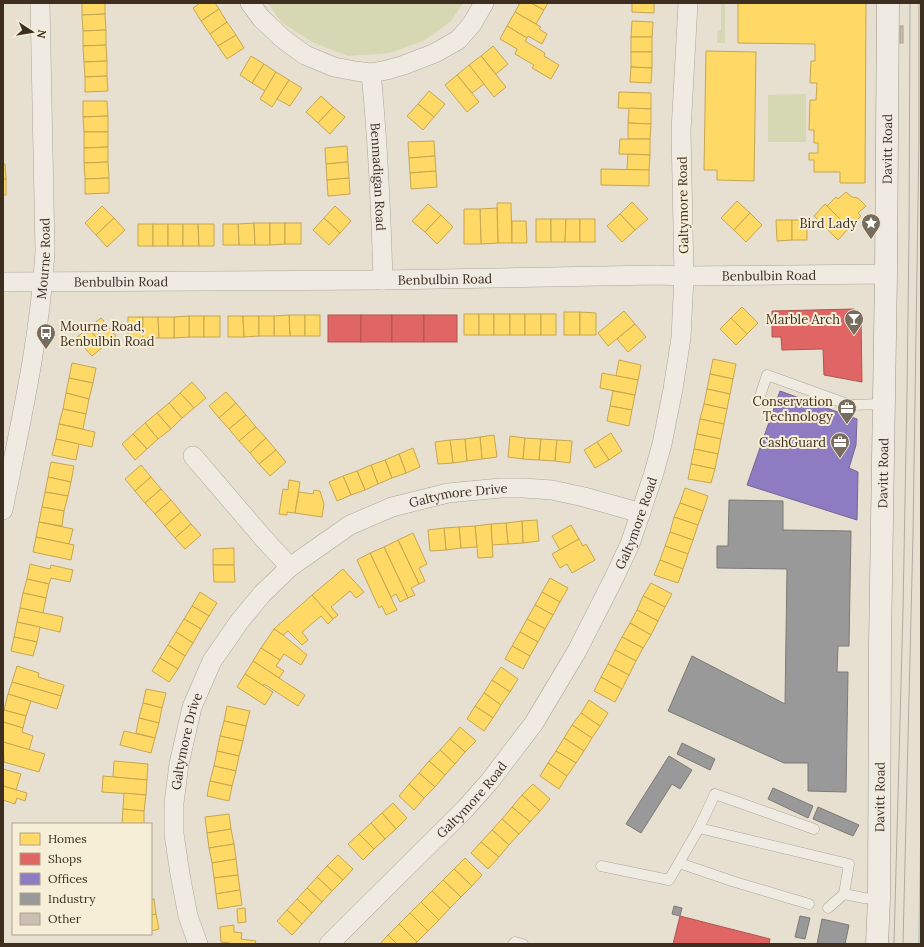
<svg xmlns="http://www.w3.org/2000/svg" width="924" height="947" font-family="Lora,serif">
  <style>
    .green { fill: #d6d7b3 }
    .water { fill: #bcccc2 }
    .homes { fill: #ffd966; stroke: #c5a651 }
    .shops { fill: #e06666; stroke: #af5551 }
    .offices { fill: #8e7cc3; stroke: #766592 }
    .industry { fill: #999; stroke: #7d7975 }
    .building { fill: #cbbfb2; stroke: #a89c90 }
    .lines { fill: none; stroke-linecap: round; stroke-linejoin: round }
    .lane-casing { stroke: #ada599; stroke-width: 11 }
    .street-casing { stroke: #ada599; stroke-width: 20 }
    .secondary-casing { stroke: #9c958a; stroke-width: 23 }
    .lane { stroke: #efebe3; stroke-width: 10 }
    .street { stroke: #efebe3; stroke-width: 19 }
    .secondary { stroke: #efebe3; stroke-width: 22 }
    .tram { stroke: #afaaa2; stroke-width: 1 }
    .labels { text-anchor: middle; dominant-baseline: central; stroke-width: 4; stroke-linejoin: round; paint-order: stroke }
    .street-label { font-size: 13px; fill: #3d2e20; stroke: #f7eed8 }
    .poi-label { font-size: 13px; fill: #3d2e20; stroke: #f7eed8; text-anchor: end }
  </style>
  <rect width="100%" height="100%" fill="#e7e0d1"/>
  <g class="green">
    <polygon points="268,3 463,3 451,21 425,40 390,53 348,56 314,43 281,22"/>
    <polygon points="721,3 725,3 725,43 717,43 718,30 721,30"/>
    <polygon points="806,94 806,142 768,142 768,95"/>
  </g>
  <polygon class="water" points="921,789 921,944 918,944"/>
  <g class="homes">
    <polygon points="82,3 105,3 105,14 82,15"/>
    <polygon points="200,3 215,3 219,9 201,21 193,8"/>
    <polygon points="520,3 531,3 544,10 536,24 515,12"/>
    <polygon points="531,3 548,3 544,10"/>
    <polygon points="632,3 654,3 654,13 632,12"/>
    <polygon points="738,3 866,3 865,183 840,183 840,172 814,172 814,160 809,160 809,153 818,153 818,143 814,143 814,130 809,130 810,100 816,100 817,83 810,83 811,61 815,61 815,44 738,43"/>
    <polygon points="219,9 227,22 210,34 201,21"/>
    <polygon points="515,12 541,27 539,29 547,34 542,44 528,36 527,38 507,26"/>
    <polygon points="105,14 106,30 83,31 82,15"/>
    <polygon points="632,21 653,22 652,37 631,37"/>
    <polygon points="227,22 236,35 218,46 210,34"/>
    <polygon points="507,26 527,38 525,41 545,53 544,56 559,65 551,79 532,68 534,65 515,54 517,49 500,39"/>
    <polygon points="106,30 106,45 83,46 83,31"/>
    <polygon points="236,35 244,48 227,59 218,46"/>
    <rect x="631" y="37" width="21" height="15"/>
    <polygon points="106,45 107,61 84,62 83,46"/>
    <polygon points="493,46 508,64 496,74 481,56"/>
    <polygon points="706,51 756,52 754,181 717,180 717,170 704,170"/>
    <polygon points="631,52 652,52 652,68 631,67"/>
    <polygon points="251,56 264,64 252,83 240,75"/>
    <polygon points="481,56 506,87 494,97 469,65"/>
    <polygon points="107,61 107,76 85,77 84,62"/>
    <polygon points="264,64 276,72 265,91 252,83"/>
    <polygon points="469,65 484,84 472,93 457,75"/>
    <polygon points="631,67 652,68 651,83 630,82"/>
    <polygon points="276,72 289,80 272,107 260,99"/>
    <polygon points="457,75 479,102 467,112 445,85"/>
    <polygon points="107,76 108,91 85,92 85,77"/>
    <polygon points="289,80 302,88 290,106 277,99"/>
    <polygon points="429,91 445,104 434,117 418,104"/>
    <polygon points="619,92 651,93 651,109 618,108"/>
    <polygon points="321,96 333,107 318,123 306,112"/>
    <polygon points="83,101 107,101 108,116 83,117"/>
    <polygon points="418,104 434,117 423,130 407,116"/>
    <polygon points="333,107 345,117 330,134 318,123"/>
    <polygon points="629,108 651,109 651,124 628,123"/>
    <polygon points="108,116 108,132 84,132 83,117"/>
    <polygon points="628,123 651,124 650,139 628,139"/>
    <polygon points="84,132 108,132 108,147 84,148"/>
    <polygon points="620,139 650,139 650,155 619,154"/>
    <polygon points="434,141 435,156 409,158 408,142"/>
    <polygon points="347,146 348,162 326,164 325,148"/>
    <polygon points="108,147 108,162 84,163 84,148"/>
    <polygon points="628,154 650,155 649,170 627,170"/>
    <polygon points="435,156 436,171 410,173 409,158"/>
    <polygon points="108,162 109,178 85,179 84,163"/>
    <polygon points="348,162 349,178 327,180 326,164"/>
    <polygon points="3,164 5,164 6,179 3,179"/>
    <polygon points="601,169 649,170 649,186 601,185"/>
    <polygon points="436,171 437,187 411,189 410,173"/>
    <polygon points="109,178 109,193 85,194 85,179"/>
    <polygon points="349,178 350,194 328,196 327,180"/>
    <rect x="3" y="179" width="3" height="16"/>
    <polygon points="846,192 852,197 858,198 866,206 858,213 861,216 849,228 827,206 836,197 838,199"/>
    <polygon points="737,201 750,213 734,230 721,218"/>
    <polygon points="632,202 648,219 635,230 620,214"/>
    <polygon points="497,203 511,203 512,243 498,243"/>
    <polygon points="428,204 441,215 425,232 412,221"/>
    <polygon points="825,204 849,228 838,240 814,216"/>
    <polygon points="102,206 114,218 96,235 85,223"/>
    <polygon points="335,206 351,221 340,233 324,218"/>
    <polygon points="497,208 498,243 481,244 480,209"/>
    <polygon points="464,209 480,209 481,244 464,244"/>
    <polygon points="750,213 762,225 746,242 734,230"/>
    <polygon points="620,214 635,230 622,242 607,226"/>
    <polygon points="441,215 453,227 437,244 425,232"/>
    <polygon points="114,218 125,230 107,247 96,235"/>
    <polygon points="324,218 340,233 329,245 313,230"/>
    <rect x="536" y="219" width="15" height="23"/>
    <polygon points="551,219 566,219 565,242 551,242"/>
    <polygon points="566,219 580,219 580,242 565,242"/>
    <rect x="580" y="219" width="15" height="23"/>
    <polygon points="776,220 792,220 792,240 777,241"/>
    <rect x="792" y="220" width="15" height="20"/>
    <polygon points="512,221 526,221 527,243 512,243"/>
    <polygon points="254,223 255,245 239,245 238,224"/>
    <polygon points="254,223 270,223 270,245 255,245"/>
    <polygon points="270,223 285,223 285,244 270,245"/>
    <rect x="285" y="223" width="16" height="21"/>
    <rect x="138" y="224" width="15" height="22"/>
    <rect x="153" y="224" width="15" height="22"/>
    <rect x="168" y="224" width="15" height="22"/>
    <polygon points="183,224 198,224 199,246 183,246"/>
    <polygon points="198,224 214,224 214,246 199,246"/>
    <polygon points="223,224 238,224 239,245 223,245"/>
    <polygon points="742,307 758,323 747,334 731,318"/>
    <polygon points="624,311 635,324 608,346 598,333"/>
    <rect x="564" y="312" width="16" height="23"/>
    <polygon points="580,312 596,313 596,335 580,335"/>
    <rect x="464" y="314" width="15" height="21"/>
    <rect x="479" y="314" width="15" height="21"/>
    <rect x="494" y="314" width="16" height="21"/>
    <rect x="510" y="314" width="15" height="21"/>
    <rect x="525" y="314" width="16" height="21"/>
    <rect x="541" y="314" width="15" height="21"/>
    <polygon points="289,315 305,315 305,336 290,336"/>
    <polygon points="289,315 290,336 274,336 274,316"/>
    <rect x="305" y="315" width="15" height="21"/>
    <rect x="189" y="316" width="15" height="21"/>
    <polygon points="189,316 189,337 174,338 174,317"/>
    <rect x="204" y="316" width="16" height="21"/>
    <polygon points="228,316 243,316 244,337 228,337"/>
    <polygon points="243,316 259,316 259,336 244,337"/>
    <rect x="259" y="316" width="15" height="20"/>
    <rect x="128" y="317" width="15" height="21"/>
    <polygon points="143,317 158,317 159,338 143,338"/>
    <polygon points="158,317 174,317 174,338 159,338"/>
    <polygon points="101,318 116,336 104,346 88,328"/>
    <polygon points="731,318 747,334 736,345 720,329"/>
    <polygon points="635,324 646,337 628,352 617,339"/>
    <polygon points="88,328 104,346 92,356 76,338"/>
    <polygon points="713,359 736,364 733,379 710,374"/>
    <polygon points="619,360 641,365 638,380 616,376"/>
    <polygon points="72,363 96,368 93,383 69,378"/>
    <polygon points="602,373 638,380 635,395 600,388"/>
    <polygon points="710,374 733,379 730,394 707,389"/>
    <polygon points="69,378 93,383 89,399 66,393"/>
    <polygon points="192,382 206,398 194,408 180,393"/>
    <polygon points="707,389 730,394 727,409 704,404"/>
    <polygon points="613,391 635,395 632,410 610,406"/>
    <polygon points="226,392 236,403 219,418 209,406"/>
    <polygon points="66,393 89,399 86,414 63,409"/>
    <polygon points="180,393 194,408 182,418 169,403"/>
    <polygon points="169,403 182,418 171,429 157,413"/>
    <polygon points="236,403 246,415 229,429 219,418"/>
    <polygon points="704,404 727,409 724,424 700,419"/>
    <polygon points="610,406 632,410 629,426 607,421"/>
    <polygon points="63,409 86,414 83,429 59,424"/>
    <polygon points="157,413 171,429 158,439 145,423"/>
    <polygon points="246,415 256,427 239,441 229,429"/>
    <polygon points="700,419 724,424 721,439 697,434"/>
    <polygon points="145,423 158,439 147,449 133,434"/>
    <polygon points="59,424 95,432 92,447 56,439"/>
    <polygon points="256,427 266,438 250,453 239,441"/>
    <polygon points="611,433 622,451 609,460 597,442"/>
    <polygon points="133,434 147,449 135,460 122,444"/>
    <polygon points="697,434 721,439 718,454 694,449"/>
    <polygon points="494,435 497,457 482,459 480,437"/>
    <polygon points="510,436 525,438 523,459 508,457"/>
    <polygon points="480,437 482,459 467,461 465,439"/>
    <polygon points="266,438 276,450 259,464 250,453"/>
    <polygon points="525,438 541,439 539,460 523,459"/>
    <polygon points="56,439 79,444 76,460 52,455"/>
    <polygon points="465,439 467,461 453,463 450,440"/>
    <polygon points="541,439 557,440 555,461 539,460"/>
    <polygon points="450,440 453,463 438,464 435,442"/>
    <polygon points="557,440 572,441 570,463 555,461"/>
    <polygon points="597,442 609,460 595,468 584,450"/>
    <polygon points="413,448 420,467 406,473 399,454"/>
    <polygon points="694,449 718,454 715,469 691,464"/>
    <polygon points="276,450 286,462 270,476 259,464"/>
    <polygon points="399,454 406,473 392,478 385,460"/>
    <polygon points="385,460 392,478 378,484 371,465"/>
    <polygon points="51,462 74,466 71,482 48,477"/>
    <polygon points="691,464 715,469 711,483 688,479"/>
    <polygon points="141,465 151,477 135,491 125,479"/>
    <polygon points="371,465 378,484 365,490 357,471"/>
    <polygon points="357,471 365,490 351,495 343,476"/>
    <polygon points="343,476 351,495 337,501 329,482"/>
    <polygon points="48,477 71,482 68,496 45,492"/>
    <polygon points="151,477 161,489 145,503 135,491"/>
    <polygon points="289,480 300,482 295,513 287,512 287,515 279,514 283,489 288,490"/>
    <polygon points="685,488 708,496 703,511 680,503"/>
    <polygon points="161,489 171,500 155,514 145,503"/>
    <polygon points="314,490 320,491 324,504 322,517 295,513 299,492 313,494"/>
    <polygon points="45,492 68,496 64,511 42,507"/>
    <polygon points="171,500 181,512 165,526 155,514"/>
    <polygon points="680,503 703,511 698,525 674,517"/>
    <polygon points="42,507 64,511 62,526 39,522"/>
    <polygon points="181,512 191,524 175,538 165,526"/>
    <polygon points="674,517 698,525 693,540 670,532"/>
    <polygon points="537,520 539,541 523,543 522,521"/>
    <polygon points="522,521 523,543 508,544 506,523"/>
    <polygon points="39,522 73,529 69,544 36,537"/>
    <polygon points="506,523 508,544 492,545 491,524"/>
    <polygon points="191,524 201,535 185,549 175,538"/>
    <polygon points="491,524 493,557 478,558 475,526"/>
    <polygon points="571,525 579,539 560,550 552,536"/>
    <polygon points="475,526 477,547 461,548 459,527"/>
    <polygon points="459,527 461,548 446,550 444,528"/>
    <polygon points="444,528 446,550 430,551 428,530"/>
    <polygon points="670,532 693,540 688,554 665,546"/>
    <polygon points="413,533 427,564 419,568 425,581 419,584 398,540"/>
    <polygon points="36,537 74,545 71,560 33,552"/>
    <polygon points="579,539 583,546 586,544 595,560 572,573 567,564 560,568 552,554"/>
    <polygon points="398,540 419,584 411,588 415,595 408,598 384,547"/>
    <polygon points="665,546 688,554 683,569 660,560"/>
    <polygon points="384,547 408,598 400,602 396,594 391,597 370,553"/>
    <polygon points="234,548 234,565 213,565 213,549"/>
    <polygon points="370,553 397,610 386,615 382,606 379,608 357,560"/>
    <polygon points="660,560 683,569 678,583 654,575"/>
    <polygon points="30,564 50,569 51,565 73,570 70,582 51,578 49,584 27,579"/>
    <polygon points="213,565 234,565 235,582 214,582"/>
    <polygon points="343,569 364,592 356,598 350,591 331,607 338,615 333,619 312,595"/>
    <polygon points="550,578 568,588 560,602 542,592"/>
    <polygon points="27,579 49,584 46,598 23,593"/>
    <polygon points="651,583 672,594 665,607 643,596"/>
    <polygon points="200,592 217,603 209,616 192,606"/>
    <polygon points="542,592 560,602 553,615 535,605"/>
    <polygon points="23,593 46,598 43,613 20,608"/>
    <polygon points="312,595 333,619 328,624 321,616 302,632 308,640 302,645 288,631 283,635 274,629"/>
    <polygon points="643,596 665,607 658,621 637,610"/>
    <polygon points="535,605 553,615 545,629 527,619"/>
    <polygon points="192,606 209,616 201,629 184,619"/>
    <polygon points="20,608 63,617 60,632 17,622"/>
    <polygon points="637,610 658,621 651,635 630,623"/>
    <polygon points="184,619 201,629 193,643 176,632"/>
    <polygon points="527,619 545,629 538,642 520,632"/>
    <polygon points="17,622 40,627 37,642 14,637"/>
    <polygon points="630,623 651,635 643,648 622,637"/>
    <polygon points="274,629 283,635 307,655 301,665 284,654 280,660 261,648"/>
    <polygon points="176,632 193,643 185,656 168,645"/>
    <polygon points="520,632 538,642 530,656 512,646"/>
    <polygon points="14,637 37,642 33,656 11,651"/>
    <polygon points="622,637 643,648 636,661 615,650"/>
    <polygon points="168,645 185,656 178,669 160,658"/>
    <polygon points="512,646 530,656 523,669 505,659"/>
    <polygon points="261,648 280,660 276,666 284,671 279,678 253,661"/>
    <polygon points="615,650 636,661 629,675 608,664"/>
    <polygon points="160,658 178,669 169,682 152,671"/>
    <polygon points="253,661 305,695 298,706 264,684 263,686 245,674"/>
    <polygon points="608,664 629,675 622,689 601,677"/>
    <polygon points="17,666 39,673 38,677 64,685 61,696 12,682"/>
    <polygon points="501,667 518,679 510,692 492,680"/>
    <polygon points="245,674 273,692 265,705 237,687"/>
    <polygon points="601,677 622,689 615,702 594,691"/>
    <polygon points="492,680 510,692 501,705 484,693"/>
    <polygon points="12,682 61,696 57,709 8,694"/>
    <polygon points="146,689 166,693 162,708 143,703"/>
    <polygon points="484,693 501,705 493,718 475,706"/>
    <polygon points="8,694 31,701 26,716 4,710"/>
    <polygon points="589,700 608,713 600,726 581,713"/>
    <polygon points="143,703 162,708 159,723 139,718"/>
    <polygon points="227,706 250,711 246,726 224,721"/>
    <polygon points="475,706 493,718 484,731 467,719"/>
    <polygon points="4,710 26,716 23,728 3,722 3,713"/>
    <polygon points="581,713 600,726 592,738 572,725"/>
    <polygon points="139,718 159,723 155,738 136,733"/>
    <polygon points="224,721 246,726 243,741 220,736"/>
    <polygon points="3,722 23,728 22,732 33,736 29,750 3,742"/>
    <polygon points="572,725 592,738 584,751 564,738"/>
    <polygon points="460,727 476,741 465,752 450,739"/>
    <polygon points="124,731 155,738 151,753 120,745"/>
    <polygon points="220,736 243,741 239,756 217,751"/>
    <polygon points="564,738 584,751 576,763 556,751"/>
    <polygon points="450,739 465,752 455,764 440,750"/>
    <polygon points="3,742 45,754 39,772 4,762"/>
    <polygon points="440,750 455,764 445,775 429,761"/>
    <polygon points="217,751 239,756 236,771 214,766"/>
    <polygon points="556,751 576,763 567,776 548,763"/>
    <polygon points="114,761 148,764 147,780 113,777"/>
    <polygon points="429,761 445,775 435,787 419,773"/>
    <polygon points="548,763 567,776 559,789 540,776"/>
    <polygon points="214,766 236,771 232,786 210,781"/>
    <polygon points="3,769 21,774 16,790 3,786"/>
    <polygon points="419,773 435,787 424,798 409,784"/>
    <polygon points="103,776 147,780 146,795 102,792"/>
    <polygon points="210,781 232,786 229,801 207,796"/>
    <polygon points="409,784 424,798 414,810 399,796"/>
    <polygon points="533,784 550,799 540,811 522,795"/>
    <polygon points="3,786 27,793 25,801 17,798 15,804 3,800"/>
    <polygon points="124,793 146,795 144,811 123,809"/>
    <polygon points="522,795 540,811 530,822 512,807"/>
    <polygon points="393,803 407,818 396,829 382,813"/>
    <polygon points="512,807 530,822 519,834 502,819"/>
    <polygon points="123,809 144,811 144,824 122,824"/>
    <polygon points="382,813 396,829 385,839 371,823"/>
    <polygon points="229,814 231,829 207,833 205,817"/>
    <polygon points="502,819 519,834 509,845 492,830"/>
    <polygon points="371,823 385,839 374,849 359,834"/>
    <polygon points="231,829 234,844 209,848 207,833"/>
    <polygon points="492,830 509,845 499,857 481,842"/>
    <polygon points="359,834 374,849 363,860 348,844"/>
    <polygon points="481,842 499,857 488,869 471,853"/>
    <polygon points="234,844 236,859 212,863 209,848"/>
    <polygon points="338,855 353,869 343,880 327,866"/>
    <polygon points="465,858 482,875 472,886 454,869"/>
    <polygon points="236,859 238,875 214,878 212,863"/>
    <polygon points="327,866 343,880 332,891 317,877"/>
    <polygon points="454,869 472,886 461,897 443,880"/>
    <polygon points="238,875 240,890 216,894 214,878"/>
    <polygon points="317,877 332,891 322,902 307,888"/>
    <polygon points="443,880 461,897 450,908 432,891"/>
    <polygon points="307,888 322,902 312,913 297,899"/>
    <polygon points="240,890 242,905 218,909 216,894"/>
    <polygon points="432,891 450,908 439,920 421,902"/>
    <polygon points="154,899 156,914 151,915 151,900"/>
    <polygon points="297,899 312,913 302,924 287,910"/>
    <polygon points="421,902 439,920 428,931 410,913"/>
    <polygon points="245,908 246,922 238,923 237,909"/>
    <polygon points="287,910 302,924 292,935 277,921"/>
    <polygon points="410,913 428,931 417,942 399,924"/>
    <polygon points="156,914 159,929 151,931 151,915"/>
    <polygon points="399,924 417,942 414,944 397,944 388,935"/>
    <polygon points="234,925 234,932 242,933 241,939 256,941 255,944 230,944 230,943 221,942 220,927"/>
    <polygon points="388,935 397,944 380,944"/>
  </g>
  <g class="shops">
    <polygon points="854,309 861,319 862,382 824,375 823,349 782,350 781,337 772,337 772,311"/>
    <rect x="328" y="315" width="33" height="27"/>
    <rect x="361" y="315" width="31" height="27"/>
    <rect x="392" y="315" width="32" height="27"/>
    <rect x="424" y="315" width="33" height="27"/>
    <polygon points="680,916 770,939 769,944 673,944"/>
  </g>
  <polygon class="offices" points="780,391 857,419 856,445 849,468 858,472 857,520 747,485"/>
  <g class="industry">
    <polygon points="729,500 783,501 783,530 851,531 849,646 838,646 837,672 848,672 846,792 808,791 808,763 784,763 668,711 692,656 785,704 787,569 717,568 717,546 728,546"/>
    <polygon points="682,743 715,759 710,770 677,754"/>
    <polygon points="669,756 692,770 680,789 672,784 641,833 626,824"/>
    <polygon points="773,788 813,806 808,818 768,799"/>
    <polygon points="818,807 859,825 853,836 813,819"/>
    <polygon points="674,906 682,908 680,916 672,914"/>
    <polygon points="800,916 810,918 805,939 795,937"/>
    <polygon points="822,919 849,925 845,944 817,944"/>
  </g>
  <rect class="building" x="900" y="26" width="3" height="17"/>
  <g class="lines">
    <g class="lane-casing">
      <g id="lane">
        <polyline points="758,402 767,375 850,405 884,404"/>
        <polyline points="699,828 849,864 844,894 864,898 879,899"/>
        <polyline points="679,863 735,882 809,904"/>
        <polyline points="601,866 669,880 699,828 715,794 814,829"/>
        <polyline points="828,908 844,894"/>
        <polyline points="513,944 515,942 523,944"/>
      </g>
    </g>
    <g class="street-casing">
      <g id="street">
        <polyline points="250,3 261,18 282,38 305,55 334,67 355,71 371,73 387,70 404,65 435,53 458,40 472,24 484,3"/>
        <path id="s1" d="M371,73C378,142 381,211 383,280"/>
        <path id="s2" d="M3,282L383,280L657,275L684,276L886,274"/>
        <polyline points="193,456 264,539 290,567"/>
        <path id="s3" d="M3,510C20,425 40,339 45,251L40,3"/>
        <path id="s4" d="M198,944L188,916L180,874L174,834V803L179,764L192,707L212,661L239,622L262,594L290,567L350,525L392,507L448,493L501,488H524L552,490L584,497L641,513"/>
        <path id="s5" d="M329,944L465,809L489,782L534,723L577,651L614,578L630,544L653,476L662,444L673,389L681,338L684,276L681,131L688,3"/>
      </g>
    </g>
    <g class="secondary-casing">
      <g id="secondary">
        <path id="s6" d="M877,944L879,899L880,644L886,274L888,3"/>
      </g>
    </g>
    <use href="#lane" class="lane"/>
    <use href="#street" class="street"/>
    <use href="#secondary" class="secondary"/>
    <g class="tram">
      <polyline points="894,944 903,610 907,392 909,235 910,3"/>
      <polyline points="903,944 913,534 919,137 919,3"/>
    </g>
  </g>
  <defs>
    <g id="sight-pin" transform="scale(1)"><path d="M0 17L-7.5 6A9.5 9.5 0 1 1 7.5 6Z" fill="#786c5e" stroke="#f7eed8"/><path d="M0-6L1.8-2.2L6-1.7L2.9 1.2L3.7 5.4L0 3.3L-3.7 5.4L-2.9 1.2L-6-1.7L-1.8-2.2Z" fill="#fff"/></g>
    <g id="bar-pin" transform="scale(1)"><path d="M0 17L-7.5 6A9.5 9.5 0 1 1 7.5 6Z" fill="#786c5e" stroke="#f7eed8"/><path d="M-6-5H6L.8 .8V4.5H3.5V6h-7V4.5H-.8V.8Z" fill="#fff"/></g>
    <g id="bus-pin" transform="scale(1)"><path d="M0 17L-7.5 6A9.5 9.5 0 1 1 7.5 6Z" fill="#786c5e" stroke="#f7eed8"/><path d="M-5-6H5V4H4V6H2V4H-2V6H-4V4H-5ZM-3.5-4V0h7V-4ZM-3.5 1.2v1.5H-2V1.2ZM2 1.2v1.5H3.5V1.2Z" fill="#fff"/></g>
    <g id="office-pin" transform="scale(1)"><path d="M0 17L-7.5 6A9.5 9.5 0 1 1 7.5 6Z" fill="#786c5e" stroke="#f7eed8"/><path d="M-6-3h4V-5.5h4V-3h4V5H-6ZM-1-4.5V-3h2v-1.5ZM-6 0V1H6V0Z" fill="#fff"/></g>
  </defs>
  <g fill-rule="evenodd">
    <use href="#sight-pin" x="871" y="223"/>
    <use href="#bar-pin" x="854" y="319"/>
    <use href="#bus-pin" x="46" y="333"/>
    <use href="#office-pin" x="847" y="408"/>
    <use href="#office-pin" x="840" y="442"/>
  </g>
  <g class="labels">
    <g class="street-label">
      <text stroke="none"><textPath href="#s6" startOffset="795">Davitt Road</textPath></text>
      <text stroke="none"><textPath href="#s1" startOffset="104">Benmadigan Road</textPath></text>
      <text transform="translate(683 205) rotate(-91)">Galtymore Road</text>
      <text stroke="none"><textPath href="#s3" startOffset="255">Mourne Road</textPath></text>
      <text stroke="none"><textPath href="#s2" startOffset="766">Benbulbin Road</textPath></text>
      <text stroke="none"><textPath href="#s2" startOffset="442">Benbulbin Road</textPath></text>
      <text stroke="none"><textPath href="#s2" startOffset="118">Benbulbin Road</textPath></text>
      <text stroke="none"><textPath href="#s6" startOffset="471">Davitt Road</textPath></text>
      <text stroke="none"><textPath href="#s4" startOffset="601">Galtymore Drive</textPath></text>
      <text stroke="none"><textPath href="#s5" startOffset="527">Galtymore Road</textPath></text>
      <text stroke="none"><textPath href="#s4" startOffset="207">Galtymore Drive</textPath></text>
      <text stroke="none"><textPath href="#s6" startOffset="147">Davitt Road</textPath></text>
      <text stroke="none"><textPath href="#s5" startOffset="203">Galtymore Road</textPath></text>
    </g>
    <g class="poi-label">
      <text x="857" y="223">Bird Lady</text>
      <text x="840" y="319">Marble Arch</text>
      <text x="60" y="326" text-anchor="start">Mourne Road,<tspan x="60" dy="15">Benbulbin Road</tspan></text>
      <text x="833" y="401">Conservation<tspan x="833" dy="15">Technology</tspan></text>
      <text x="826" y="442">CashGuard</text>
    </g>
  </g>
  <rect width="924" height="947" fill="none" stroke="#3d2e20" stroke-width="8"/>
  <rect x="12" y="823" width="140" height="112" fill="#f7eed8" stroke="#ada18e"/>
  <rect x="20" y="833" width="20" height="12" fill="#ffd966" stroke="#ada18e"/>
  <text x="48" y="843" font-size="12" fill="#3d2e20">Homes</text>
  <rect x="20" y="853" width="20" height="12" fill="#e06666" stroke="#ada18e"/>
  <text x="48" y="863" font-size="12" fill="#3d2e20">Shops</text>
  <rect x="20" y="873" width="20" height="12" fill="#8e7cc3" stroke="#ada18e"/>
  <text x="48" y="883" font-size="12" fill="#3d2e20">Offices</text>
  <rect x="20" y="893" width="20" height="12" fill="#999999" stroke="#ada18e"/>
  <text x="48" y="903" font-size="12" fill="#3d2e20">Industry</text>
  <rect x="20" y="913" width="20" height="12" fill="#cbbfb2" stroke="#ada18e"/>
  <text x="48" y="923" font-size="12" fill="#3d2e20">Other</text>
  <g transform="translate(32 32) rotate(102)" stroke="#f7eed8" stroke-width="3" paint-order="stroke">
  <path d="M0-3L7 15L0 10L-7 15Z" fill="#3d2e20"/>
  <text y="-6" font-size="11" font-weight="bold" text-anchor="middle" fill="#3d2e20">N</text>
  </g>
</svg>
